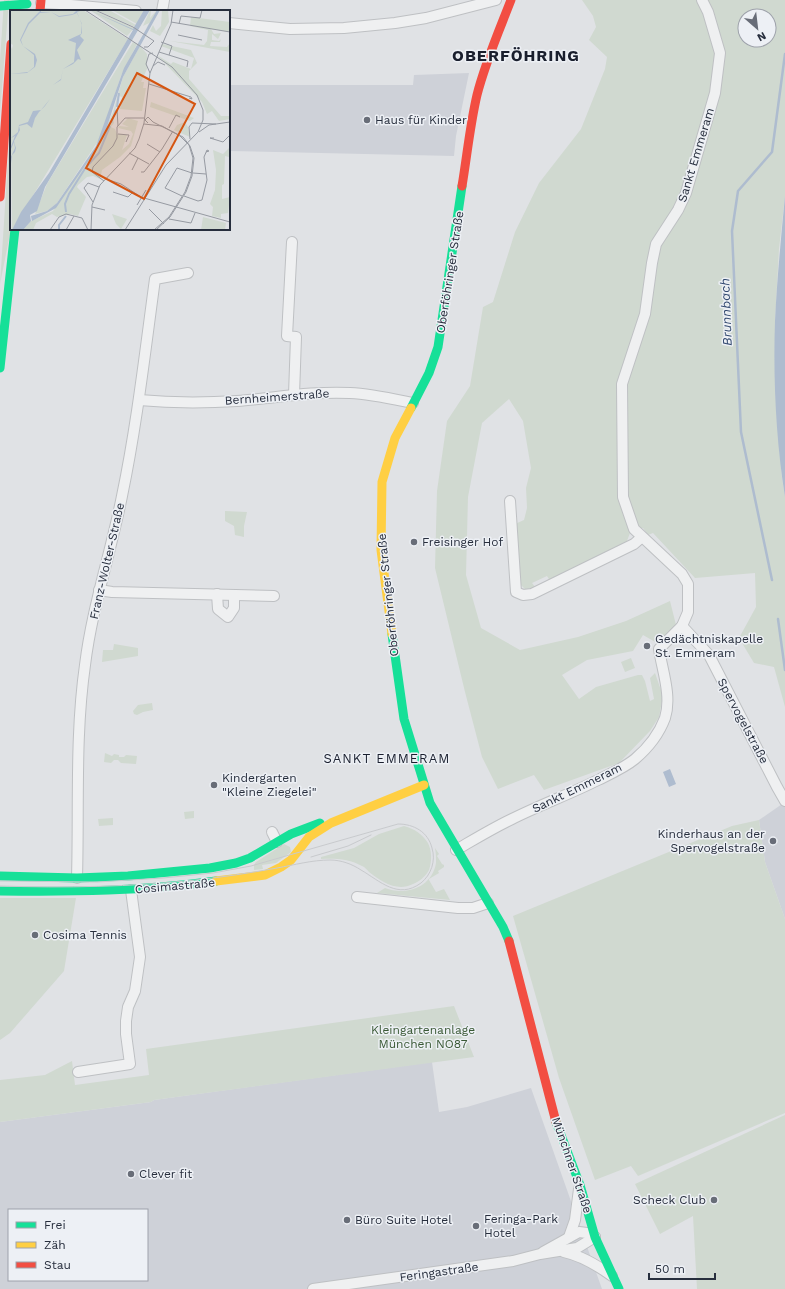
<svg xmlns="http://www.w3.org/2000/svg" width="785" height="1289" font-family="'Work Sans',sans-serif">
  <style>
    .built { fill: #ced1d8; fill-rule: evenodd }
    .green { fill: #d0d9d0; fill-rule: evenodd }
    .water { fill: #aebccf }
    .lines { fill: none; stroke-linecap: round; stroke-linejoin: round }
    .stream { stroke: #aebccf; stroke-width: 2.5 }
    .street-casing { stroke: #bec0c3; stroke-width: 12 }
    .street { stroke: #eff0f1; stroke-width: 10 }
    .fast { stroke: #16e098; stroke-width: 9 }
    .slow { stroke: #ffcf43; stroke-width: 9 }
    .jam { stroke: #f24e42; stroke-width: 9 }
    .tram { stroke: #c8cacd; stroke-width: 1 }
    .fast-bridge { stroke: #16e098; stroke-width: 9 }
    .poi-dot { fill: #686d78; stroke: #edf0f5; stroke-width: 1.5 }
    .labels { text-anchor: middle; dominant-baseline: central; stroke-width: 3; stroke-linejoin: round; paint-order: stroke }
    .poi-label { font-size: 12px; fill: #272e3d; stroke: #edf0f5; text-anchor: start }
    .street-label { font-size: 12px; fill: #272e3d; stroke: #edf0f5 }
    .park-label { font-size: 12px; fill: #3a5935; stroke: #edf0f5 }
    .water-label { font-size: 13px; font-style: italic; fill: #334a70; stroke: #edf0f5 }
    .neighbourhood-label { font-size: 13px; letter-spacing: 1px; fill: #1a1f2e; stroke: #edf0f5 }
    .district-label { font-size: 16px; font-weight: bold; letter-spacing: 1px; fill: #1a1f2e; stroke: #edf0f5 }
    .inset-river { fill: none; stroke: #aebccf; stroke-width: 2 }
    .inset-road { fill: none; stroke: #969aa2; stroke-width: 1 }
    .view { fill: #d55511; fill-opacity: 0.15; stroke: #d55511; stroke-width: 2 }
    .inset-edge { fill: none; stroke: #272e3d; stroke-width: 2 }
  </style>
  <rect width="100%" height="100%" fill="#e0e2e5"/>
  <g class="built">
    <polygon points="469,73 456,136 454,156 229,151 229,85 413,85 414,75"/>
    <polygon points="785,802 785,919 765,862 759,820"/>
    <path d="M432,1062L439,1112L467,1107L531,1088L602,1289H0V1122L151,1102L154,1100ZM9,1210H147V1280H9Z"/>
  </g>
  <g class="green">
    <polygon points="4,0 9,0 0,113 0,60"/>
    <path d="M582,0H785V196L779,249L775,323V381L782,478L785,497V707L774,667L754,663L739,638L756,607L755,573L695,578L653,533L648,535L643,528L630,533L625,546L550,581L547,576L532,583L536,588L525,589L519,583L515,524L524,520L527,508L526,488L531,468L523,421L509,399L482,423L468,497L466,575L481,628L520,650L578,637L626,621L670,601L676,625L657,643L643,635L633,651L587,660L562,675L579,699L596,687L638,675H642L645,681L650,701L654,699L650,678L655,673L663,696L659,717L650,731L619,763L544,790L534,775L498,789L482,757L465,692L435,568L437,491L447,421L470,386L483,307L493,302L515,232L539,183L581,129L605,69L607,57L589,40L596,27L593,16ZM745,16H769V40H745Z"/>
    <polygon points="11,113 11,229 0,284"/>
    <polygon points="225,511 247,512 244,526 244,537 235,535 234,526 225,521"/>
    <polygon points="114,644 138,648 138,656 102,662 103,650 113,650"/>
    <polygon points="631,658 635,668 625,672 621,662"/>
    <polygon points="152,703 153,710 143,712 137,715 134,714 133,711 138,705"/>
    <polygon points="105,753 112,756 114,754 119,755 119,757 124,757 126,755 137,756 136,764 121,763 118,760 114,760 111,763 104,762"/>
    <polygon points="194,811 194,818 185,819 184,812"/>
    <polygon points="113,818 113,825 99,826 98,819"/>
    <polygon points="759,820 765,862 785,919 785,1113 638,1176 631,1166 595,1180 559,1078 513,916 732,826"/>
    <path d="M404,826C415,829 422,834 428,843C432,851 432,862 429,870C426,876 419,882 413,884C397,892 382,882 369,872C367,870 365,867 362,866C350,859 334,858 321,859V857L354,848L379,834Z"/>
    <polygon points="284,844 290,847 291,852 276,863 262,865 263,869 254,870 254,865 256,862"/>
    <path d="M435,848L439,854L437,856L442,864L444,865V867L438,871L439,873L429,879V880L436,892L444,889L450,900L377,893L385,888C405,896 432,888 436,863C436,858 436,853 435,848Z"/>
    <polygon points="0,898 76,898 64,971 10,1033 0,1040"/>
    <polygon points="454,1006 474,1057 154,1100 151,1102 0,1122 0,1080 45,1075 72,1061 75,1085 149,1075 146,1049"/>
    <polygon points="785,1115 785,1289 697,1289 693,1216 660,1234 635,1184"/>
  </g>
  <g class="water">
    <path d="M785,196V497C776,440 773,379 775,321C777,279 781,238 785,196Z"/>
    <polygon points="670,769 676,784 669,787 663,772"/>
  </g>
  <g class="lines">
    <g class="stream">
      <polyline points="772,580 741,432 732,231 738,191 772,152 785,54"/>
      <polyline points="778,619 785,670"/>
    </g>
    <g class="street-casing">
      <g id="street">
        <polyline points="41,3 60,4 136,11"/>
        <polyline points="162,11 164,0"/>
        <polyline points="229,23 290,29 344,28 395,23 426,18 496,0"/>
        <polyline points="292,242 287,336 296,337 294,395"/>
        <path d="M139,400C171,403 205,403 237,401C275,398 312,391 350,393C371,394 393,399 413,403"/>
        <polyline points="510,501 516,592 523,595 532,594 634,544 642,537"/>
        <polyline points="99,590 112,592 274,596"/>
        <polyline points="217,594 218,609 228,617 234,608 234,595"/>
        <polyline points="682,626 709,655 777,787 785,801"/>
        <polyline points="272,832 277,842"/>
        <path d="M456,850C475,839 493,828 512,819C540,805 570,794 598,780C610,774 624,768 635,759C648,748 659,734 665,718C672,696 662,670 659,649L682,626L688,612V584L682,574L634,529L623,497L622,384L645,314L652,263L656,244L678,210L686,193L715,93L720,53L708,12L702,0"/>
        <path d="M77,878C79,807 75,735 85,665C92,608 111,552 122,496C137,424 145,352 155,279L188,273"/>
        <polyline points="357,897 458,908 473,908 488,903"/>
        <polyline points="78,1072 130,1064 126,1034 126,1021 128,1007 135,991 140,957 131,890"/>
        <polyline points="569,1237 575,1220 579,1189"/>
        <polyline points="543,1252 579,1232 587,1233 595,1237"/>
        <path d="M564,1252C582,1256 597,1265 612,1276"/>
        <polyline points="313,1289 513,1261 540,1254 577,1248 595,1237"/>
      </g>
    </g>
    <use href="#street" class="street"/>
    <g class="fast">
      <polyline points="0,368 15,229"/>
      <polyline points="411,408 429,373 438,347 462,186"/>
      <polyline points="392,634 404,719 430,803 503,927 509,941"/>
      <polyline points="0,876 77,878 128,876 210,868 236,863 250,858 291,834 320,823"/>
      <path d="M0,891C73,892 143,891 216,881"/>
      <polyline points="556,1122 580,1185 595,1237 619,1289"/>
    </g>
    <g class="slow">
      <polyline points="392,634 381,550 382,482 395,438 411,408"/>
      <polyline points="216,881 265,875 281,867 291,860 309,837 331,823 424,785"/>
    </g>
    <g class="jam">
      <polyline points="40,11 41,0"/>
      <path d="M462,186C467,156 470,125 477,95C485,63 499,31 511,0"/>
      <polyline points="0,197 11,44"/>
      <polyline points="509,941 556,1122"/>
    </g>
    <g class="tram">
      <polyline points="311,857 348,846 371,835"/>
      <path d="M0,881L97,882L163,878L213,873L251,866L398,824C414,824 428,832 432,848C436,861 431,875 421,883C398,900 380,881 361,870C352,864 341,860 330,860C312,860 294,865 277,868C250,873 223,877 196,880C131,887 65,888 0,886"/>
    </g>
    <polyline class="fast-bridge" points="0,6 27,4"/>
  </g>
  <g class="poi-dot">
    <circle cx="367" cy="120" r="4"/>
    <circle cx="414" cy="542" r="4"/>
    <circle cx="647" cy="646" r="4"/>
    <circle cx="214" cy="785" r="4"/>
    <circle cx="773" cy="841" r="4"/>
    <circle cx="35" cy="935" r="4"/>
    <circle cx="131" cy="1174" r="4"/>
    <circle cx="714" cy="1200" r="4"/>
    <circle cx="347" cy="1220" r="4"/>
    <circle cx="476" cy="1226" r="4"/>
  </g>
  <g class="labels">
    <g class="poi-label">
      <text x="375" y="120">Haus für Kinder</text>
      <text x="422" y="542">Freisinger Hof</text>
      <text x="655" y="639">Gedächtniskapelle<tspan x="655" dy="14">St. Emmeram</tspan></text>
      <text x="222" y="778">Kindergarten<tspan x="222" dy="14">"Kleine Ziegelei"</tspan></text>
      <text x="765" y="834" text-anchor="end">Kinderhaus an der<tspan x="765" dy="14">Spervogelstraße</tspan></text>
      <text x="43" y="935">Cosima Tennis</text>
      <text x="139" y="1174">Clever fit</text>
      <text x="706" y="1200" text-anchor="end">Scheck Club</text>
      <text x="484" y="1219">Feringa-Park<tspan x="484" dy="14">Hotel</tspan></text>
      <text x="355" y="1220">Büro Suite Hotel</text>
    </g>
    <g class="street-label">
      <text transform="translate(696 155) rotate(-73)">Sankt Emmeram</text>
      <text transform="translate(450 272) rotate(-81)">Oberföhringer Straße</text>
      <text transform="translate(277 397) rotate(-4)">Bernheimerstraße</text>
      <text transform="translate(107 561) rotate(-77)">Franz-Wolter-Straße</text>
      <text transform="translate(388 595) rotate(-96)">Oberföhringer Straße</text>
      <text transform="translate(743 721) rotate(62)">Spervogelstraße</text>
      <text transform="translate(577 788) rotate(-26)">Sankt Emmeram</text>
      <text transform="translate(175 886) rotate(-5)">Cosimastraße</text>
      <text transform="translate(572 1165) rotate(71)">Münchner Straße</text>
      <text transform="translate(439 1272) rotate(-8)">Feringastraße</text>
    </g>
    <g class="park-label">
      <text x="423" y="1030">Kleingartenanlage<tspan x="423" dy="14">München NO87</tspan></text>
    </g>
    <g class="water-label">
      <text transform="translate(726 312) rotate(-92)">Brunnbach</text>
    </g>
    <g class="neighbourhood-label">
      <text x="387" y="758">SANKT EMMERAM</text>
    </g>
    <g class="district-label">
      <text x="516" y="55">OBERFÖHRING</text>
    </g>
  </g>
  <g transform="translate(10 10)">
    <rect width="220" height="220" fill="#e0e2e5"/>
    <path d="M0,0H73L118,29L2,220L0,35L2,39L3,35L0,33ZM80,0H84L124,18L117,26ZM86,0H99L126,15L125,17ZM102,0H134L127,14ZM140,0H143L141,1L140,8L147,0L142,10L136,19L139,13L133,16ZM152,0H158L159,12L150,26L140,21L143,15L146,21L151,16ZM181,7L220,12V22L201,19L204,24L211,23L208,29L202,24V30L209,31L211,29L210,32H201L200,36L217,37L220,33V42L160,31L194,35L197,31L198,20L180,16ZM123,32L127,34L111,66L90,128L47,193L37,201L25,204L37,174ZM152,34L181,40L187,53L179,61V69L211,106H220V109L209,111L202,101L197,104L192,92L147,45L161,54L163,52L181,59L184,48L151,36ZM130,36L137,44V59L131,72H134L133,78H136L132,101L110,99L112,87L109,86L103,109L104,113L101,117L105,119L107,124L117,125L112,140L119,134L123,124L121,121L108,118L109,116L119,117L112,114L118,108L128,111L121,136L110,147L92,160L90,169L83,166L77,167L68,175L67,177L76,187L68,206L60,204L47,207L42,204L26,213L23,220H13L21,211L43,201L86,140L103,102L113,67ZM141,92L184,108L180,111L140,97ZM175,112L178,117L180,127L164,120L167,115ZM220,137L219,147L215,146L214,174L212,175V189L220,187L218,203L211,204V208L202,206L203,197L200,194L205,180L206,160L203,140L213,144ZM102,204L117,209L111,219L106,214ZM193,207L216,213L215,220H191Z" fill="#d0d9d0"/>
    <path d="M31,0V2H41L49,6L63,4L67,0H73L67,2L72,15V23L70,26L74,30L67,40L71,50L68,49L63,54L53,59L51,70L43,75L40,89L35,96L29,102L25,108L22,118L17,114L9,116L10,120L4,131L5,135L6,138L5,142L2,145L1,153H0V149L5,138L4,132L1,139H0L5,126L1,128L8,122L9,115L18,112L23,101L31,100L40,89L43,75L51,69L53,59L64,52L66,33L58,30L71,24L72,14L67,3L62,5L49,7L41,2L30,3L19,14L11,30L13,36L25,44L27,50L25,57L17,63L0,64L18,62L24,57V45L13,36L10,30L18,13ZM79,0L123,19L134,0H140L35,177L27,201L20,205L21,211L13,220H2L11,202L39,163L123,20ZM147,0H150L113,67L95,123L86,140L46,198L22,211L21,206L37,201L47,193L86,136L114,58Z" fill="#aebccf"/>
    <path class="inset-river" d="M107,97L109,83M101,113L106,100M77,156L89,143L100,116M56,202L55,194L59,184L76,157M49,220V215L56,206"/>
    <path class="inset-road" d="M75,0L162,57L187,85L193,100V110L188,122L156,155L115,220M85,0L123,17L144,31M161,12L220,22M169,14L171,6L190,8L192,0M168,25L192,30M151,32L162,36L159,45M134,37H138L144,31M149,42L178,51L177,57M143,56L148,52L155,55M140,63L136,54L139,44L143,43M139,74L181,87L182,89L179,88M107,99L108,116M138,113L135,110L138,107L143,112L173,127L180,136L184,148L182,166L176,182L160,207L146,220M134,114L152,116L170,126L179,135L183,148L181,166L175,182L159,207L144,220M159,118L166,105L170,107M189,122L199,115L220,112M108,124L119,125L116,132M204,128H200L213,132L220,125M180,129L179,117L182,113L206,114M137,134L150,142M119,143L139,154M122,160L128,148M131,162H134L152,139L163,121M183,163L196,164M96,169L111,174L131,187M94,171L82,162L83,157L103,136L107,128V117L115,108H134M103,182L118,187L123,182M172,186L155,178L167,158L182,163M174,186L188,191L192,190L197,170L194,147L197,140L199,141L196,142M134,188L220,212M83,192L74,178L78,173L89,177M127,195L136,180M82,197L95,200M139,199L154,214M159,209L181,213L185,203M40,220L49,207L56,204L72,208L78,220M56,220L64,206M81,220L82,195L90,175L125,138L129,129L134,113L140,63L161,14L163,0"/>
    <path class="view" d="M127,63L185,94L134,189L76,158Z"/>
    <rect width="220" height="220" class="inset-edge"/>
  </g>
  <rect x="8" y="1209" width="140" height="72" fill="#edf0f5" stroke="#9ea2ab"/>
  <rect x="16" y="1222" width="20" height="6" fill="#16e098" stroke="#9ea2ab"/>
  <text x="44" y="1229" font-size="12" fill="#272e3d">Frei</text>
  <rect x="16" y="1242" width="20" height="6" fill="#ffcf43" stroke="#9ea2ab"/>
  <text x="44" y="1249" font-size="12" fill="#272e3d">Zäh</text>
  <rect x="16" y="1262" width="20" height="6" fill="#f24e42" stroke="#9ea2ab"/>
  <text x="44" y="1269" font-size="12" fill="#272e3d">Stau</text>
  <g transform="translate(757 28) rotate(152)"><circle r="19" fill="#edf0f5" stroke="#9ea2ab"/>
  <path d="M0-3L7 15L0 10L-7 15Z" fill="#686d78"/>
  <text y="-6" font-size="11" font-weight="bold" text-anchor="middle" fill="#272e3d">N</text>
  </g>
  <path d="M649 1273v6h66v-6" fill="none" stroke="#272e3d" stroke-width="2"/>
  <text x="655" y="1273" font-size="12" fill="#272e3d" stroke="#edf0f5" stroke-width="3" paint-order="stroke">50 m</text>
</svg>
